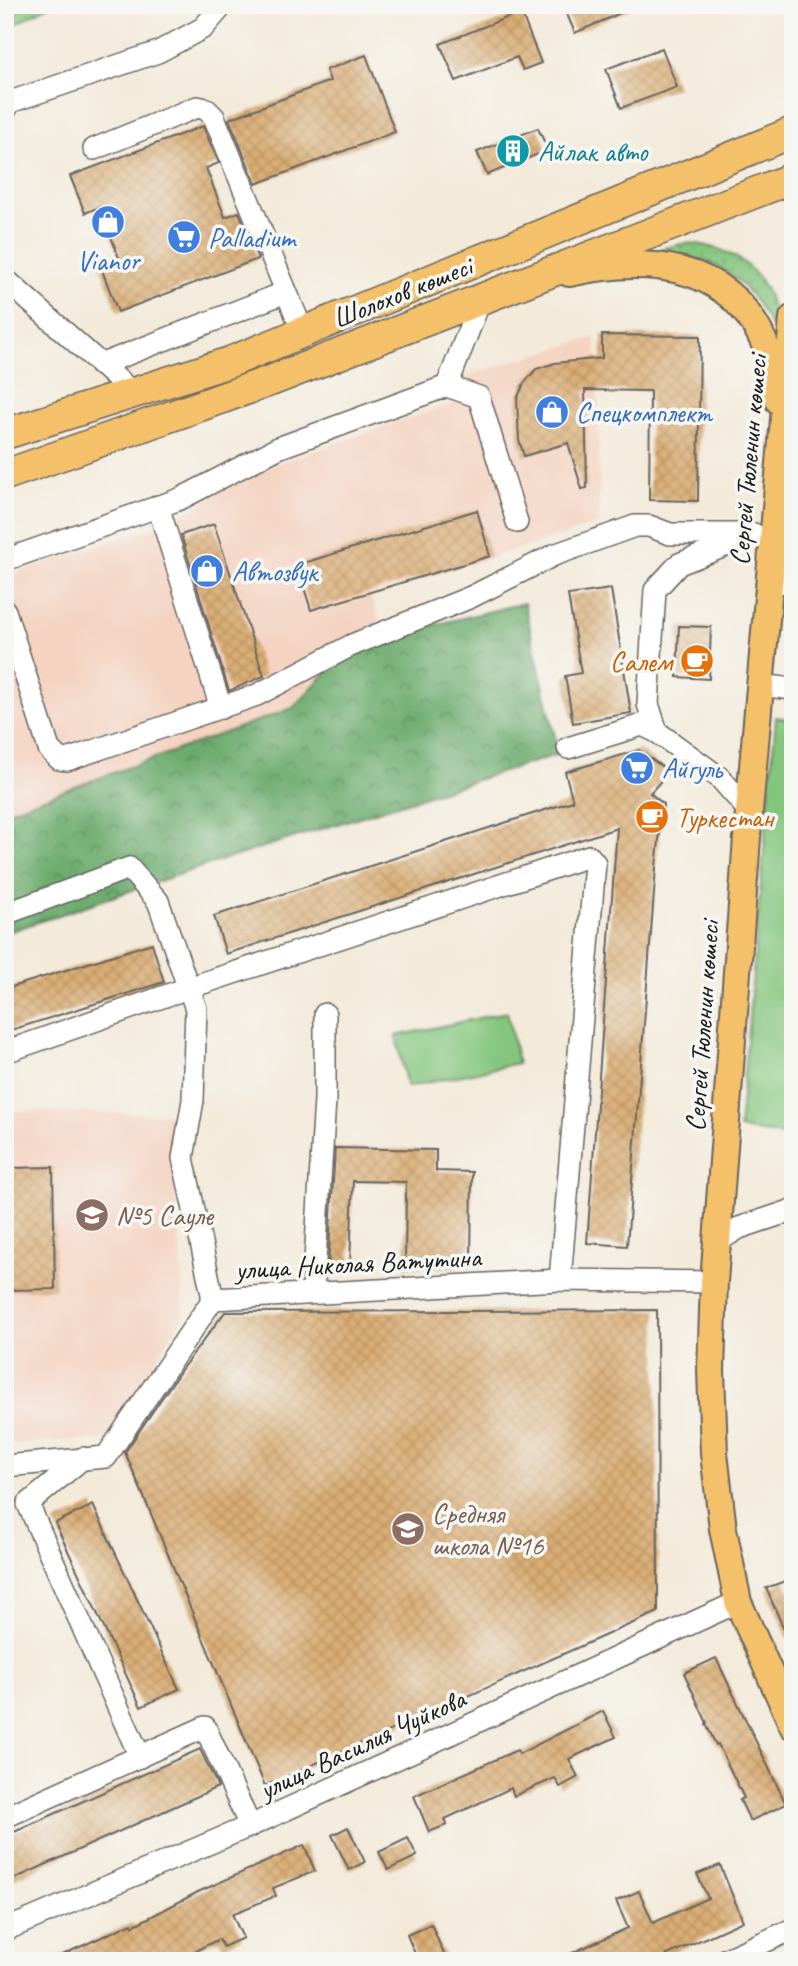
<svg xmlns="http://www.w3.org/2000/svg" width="798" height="1966" font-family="Caveat,sans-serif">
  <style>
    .built { fill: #f4d3c1 }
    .grass { fill: url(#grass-dots); stroke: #50714d; stroke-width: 2 }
    .forest { fill: url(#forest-crowns); stroke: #446444; stroke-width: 2 }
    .green { fill: #85c67e; stroke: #50714d; stroke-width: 2 }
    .building { fill: url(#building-cross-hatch) }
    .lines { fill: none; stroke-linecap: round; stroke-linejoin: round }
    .minor-casing { stroke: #67645e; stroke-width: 24 }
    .major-casing { stroke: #67645e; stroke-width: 30 }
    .highway-casing { stroke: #67645e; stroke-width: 33 }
    .minor { stroke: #fff; stroke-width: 21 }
    .major { stroke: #f4c16a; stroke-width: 26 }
    .highway { stroke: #f4c16a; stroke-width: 30 }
    .labels { text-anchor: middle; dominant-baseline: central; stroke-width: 7; stroke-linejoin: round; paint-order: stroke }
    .culture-label { font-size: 28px; fill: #0d838f; stroke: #f6f6f2; text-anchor: start }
    .shop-label { font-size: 28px; fill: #366cbe; stroke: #f6f6f2; text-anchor: start }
    .street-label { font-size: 28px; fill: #1c1c1c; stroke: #f6f6f2 }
    .food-label { font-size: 28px; fill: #c56008; stroke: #f6f6f2; text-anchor: end }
    .education-label { font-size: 28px; fill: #785e54; stroke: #f6f6f2; text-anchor: start }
  </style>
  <defs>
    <pattern id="grass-dots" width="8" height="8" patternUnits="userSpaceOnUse" patternTransform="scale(1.75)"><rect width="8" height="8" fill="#85c67e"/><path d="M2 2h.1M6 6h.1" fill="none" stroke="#72aa6c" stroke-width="1.8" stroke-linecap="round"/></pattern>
    <pattern id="forest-crowns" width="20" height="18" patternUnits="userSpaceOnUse" patternTransform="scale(1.75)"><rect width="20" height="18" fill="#6cab6d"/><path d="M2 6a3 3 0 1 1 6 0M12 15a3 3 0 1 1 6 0" fill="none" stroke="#588a59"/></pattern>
    <pattern id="building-cross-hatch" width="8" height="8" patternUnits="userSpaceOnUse" patternTransform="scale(1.75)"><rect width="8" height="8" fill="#daad74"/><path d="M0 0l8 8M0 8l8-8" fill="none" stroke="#ba9464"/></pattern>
  </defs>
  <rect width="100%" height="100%" fill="#f6f6f2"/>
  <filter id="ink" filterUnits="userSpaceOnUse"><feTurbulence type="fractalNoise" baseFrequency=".0143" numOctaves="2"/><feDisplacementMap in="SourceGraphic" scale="14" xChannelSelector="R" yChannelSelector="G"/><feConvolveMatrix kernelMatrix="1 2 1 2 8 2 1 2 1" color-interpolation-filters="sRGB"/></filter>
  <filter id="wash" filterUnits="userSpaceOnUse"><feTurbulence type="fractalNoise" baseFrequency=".00686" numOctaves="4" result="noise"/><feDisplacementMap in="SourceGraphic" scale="28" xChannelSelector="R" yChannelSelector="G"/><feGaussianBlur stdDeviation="1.57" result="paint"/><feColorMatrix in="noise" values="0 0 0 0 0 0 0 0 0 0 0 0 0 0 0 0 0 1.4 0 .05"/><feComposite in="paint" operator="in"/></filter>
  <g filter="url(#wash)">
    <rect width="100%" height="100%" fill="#f3eada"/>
    <g class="built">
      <polygon points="595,337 598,367 599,524 370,595 380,623 353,658 281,719 5,831 5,576 164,524 262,469 456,402 470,374"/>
      <polygon points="5,1111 172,1114 184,1316 105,1439 5,1444"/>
    </g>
    <path class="grass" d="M687,243C739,247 776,278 774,333C757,297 730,263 688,257C672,254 655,257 639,257L664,248Z"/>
    <polygon class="forest" points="524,603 559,754 201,867 5,933 5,812 293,708 352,645"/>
    <g class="green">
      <polygon points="5,5 50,5 5,30"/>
      <polygon points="776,717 793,720 793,1136 739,1129"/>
      <polygon points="507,1012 518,1063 407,1087 396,1036"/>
    </g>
    <g id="blocks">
      <g class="building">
        <polygon points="563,5 639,5 575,33"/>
        <polygon points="521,12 541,63 523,70 517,57 456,81 440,44"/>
        <polygon points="662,48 677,87 621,108 606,69"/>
        <polygon points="366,55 395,132 256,184 229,119 330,81 326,70"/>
        <polygon points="203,126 219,163 206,168 225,217 239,212 258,259 118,312 100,265 119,258 100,207 85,213 70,176"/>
        <polygon points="538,128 548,150 487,175 477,152"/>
        <polygon points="602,335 700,336 698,501 649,500 650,391 585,390 587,488 582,489 568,443 524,456 519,440 517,399 524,383 536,369 555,363 602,358"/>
        <polygon points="477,510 490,556 311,610 297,565"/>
        <polygon points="214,524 264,676 229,691 181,535"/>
        <polygon points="611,589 631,713 573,723 565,676 581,673 568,595"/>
        <polygon points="679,626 711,627 709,679 677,677"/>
        <polygon points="639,750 669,772 650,793 663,804 656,867 627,1246 587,1243 617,828 226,954 214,916 573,801 565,772"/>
        <polygon points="152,943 164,982 5,1032 5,989"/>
        <polygon points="335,1148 436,1150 436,1171 472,1172 471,1268 405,1267 406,1182 353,1181 350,1267 328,1266"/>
        <polygon points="53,1167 55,1289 10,1290 9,1230 5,1230 5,1206 10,1206 9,1168"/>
        <polygon points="657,1310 658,1612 265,1786 125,1452 181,1370 225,1312"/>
        <polygon points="93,1505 179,1689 141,1707 55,1523"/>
        <polygon points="785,1581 793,1599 793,1650 766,1588"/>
        <polygon points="716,1658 786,1804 750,1821 740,1800 744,1798 718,1744 716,1745 706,1724 707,1723 684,1673"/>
        <polygon points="603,1711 616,1737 569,1759 578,1777 560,1787 555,1778 514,1796 511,1788 445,1819 447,1825 429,1832 414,1796 517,1750 519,1754"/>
        <polygon points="200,1749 218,1787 5,1883 5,1836"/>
        <polygon points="348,1827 365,1862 349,1870 332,1835"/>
        <polygon points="408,1838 417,1856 388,1870 379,1852"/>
        <polygon points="304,1845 315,1871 273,1888 276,1896 232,1914 243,1938 223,1947 219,1939 175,1961 49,1961 132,1923 133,1926 198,1892"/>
        <polygon points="720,1865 743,1921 654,1961 554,1961 628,1928 616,1901 639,1891 653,1923 708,1898 697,1874"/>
        <polygon points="431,1924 447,1961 418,1961 407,1935"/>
      </g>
    </g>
  </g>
  <g filter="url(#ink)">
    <use href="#blocks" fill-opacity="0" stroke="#67645e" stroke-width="2"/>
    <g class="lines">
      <g class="minor-casing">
        <g id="minor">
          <polyline points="5,111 10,102 158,52 203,28 223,5"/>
          <polyline points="94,149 197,107 206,109 214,117 303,332"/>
          <polyline points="5,279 133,393"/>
          <polyline points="100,365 286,292"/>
          <polyline points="447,386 479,397 517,522"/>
          <polyline points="158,506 221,708"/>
          <polyline points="745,538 679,564 655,590 648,704 657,732 720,778 749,811"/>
          <polyline points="5,560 180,499 278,448 447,386 480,301"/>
          <polyline points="768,590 793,573"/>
          <polyline points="5,611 49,749 59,759 67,760 257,695 352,645 471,597 554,555 635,526 649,526 670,534 754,534"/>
          <polyline points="759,685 793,689"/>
          <polyline points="568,748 642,725 657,732"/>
          <polyline points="5,914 129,868 158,901 196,1009 193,1100 183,1158 213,1299"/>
          <polyline points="5,1052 188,988 589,856 595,863 560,1280"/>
          <polyline points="718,1241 739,1228 793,1210"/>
          <polyline points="313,1293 325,1100 325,1014"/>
          <polyline points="83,1458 28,1504 140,1757"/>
          <polyline points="5,1466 106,1457 213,1299 560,1280 714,1282"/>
          <polyline points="5,1817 205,1727 250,1826"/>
          <polyline points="5,1930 250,1826 738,1602"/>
          <polyline points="722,1961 793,1929"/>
        </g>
      </g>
      <g class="major-casing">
        <g id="major">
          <path d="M569,273C646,256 728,261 764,342C771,360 774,382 778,400"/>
          <polyline points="793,318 749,811 714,1282 711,1370 714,1453 723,1529 738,1602 793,1726"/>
        </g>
      </g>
      <g class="highway-casing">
        <g id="highway">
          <polyline points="5,434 230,362 793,132"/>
          <polyline points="5,475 270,381 793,178"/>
        </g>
      </g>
      <use href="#minor" class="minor"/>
      <use href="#major" class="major"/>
      <use href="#highway" class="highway"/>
    </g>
  </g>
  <defs>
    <g id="building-disc" transform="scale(1.75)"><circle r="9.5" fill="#0f9aa8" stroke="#f6f6f2"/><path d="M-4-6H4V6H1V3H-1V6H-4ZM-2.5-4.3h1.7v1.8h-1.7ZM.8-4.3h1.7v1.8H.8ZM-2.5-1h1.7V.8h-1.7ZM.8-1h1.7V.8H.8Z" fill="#fff"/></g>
    <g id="shop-disc" transform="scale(1.75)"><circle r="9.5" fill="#3f7fe0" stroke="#f6f6f2"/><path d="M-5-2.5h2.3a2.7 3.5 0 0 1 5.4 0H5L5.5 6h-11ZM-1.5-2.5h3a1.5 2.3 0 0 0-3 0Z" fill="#fff"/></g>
    <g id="supermarket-disc" transform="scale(1.75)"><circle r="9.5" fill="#3f7fe0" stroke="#f6f6f2"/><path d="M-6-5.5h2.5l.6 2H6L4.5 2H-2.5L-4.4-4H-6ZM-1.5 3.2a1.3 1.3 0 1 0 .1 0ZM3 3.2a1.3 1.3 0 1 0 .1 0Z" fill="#fff"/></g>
    <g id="cafe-disc" transform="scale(1.75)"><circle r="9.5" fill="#e8710a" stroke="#f6f6f2"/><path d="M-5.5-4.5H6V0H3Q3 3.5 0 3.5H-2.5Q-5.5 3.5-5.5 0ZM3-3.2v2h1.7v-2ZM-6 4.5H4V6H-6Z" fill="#fff"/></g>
    <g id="school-disc" transform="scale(1.75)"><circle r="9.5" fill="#8d6e63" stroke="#f6f6f2"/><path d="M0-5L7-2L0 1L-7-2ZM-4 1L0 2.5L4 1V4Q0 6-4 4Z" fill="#fff"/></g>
  </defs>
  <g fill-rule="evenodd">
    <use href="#building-disc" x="513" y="151"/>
    <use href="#shop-disc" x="108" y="222"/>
    <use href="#supermarket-disc" x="184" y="237"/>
    <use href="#shop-disc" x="552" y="412"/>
    <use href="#shop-disc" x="207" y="571"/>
    <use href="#cafe-disc" x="697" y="661"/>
    <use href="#supermarket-disc" x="637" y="768"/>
    <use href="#cafe-disc" x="652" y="817"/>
    <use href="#school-disc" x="92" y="1215"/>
    <use href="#school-disc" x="408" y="1529"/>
  </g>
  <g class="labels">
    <g class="culture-label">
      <text x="538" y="151">Айлак авто</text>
    </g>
    <g class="shop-label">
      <text x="208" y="237">Palladium</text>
      <text x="108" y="260" text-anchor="middle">Vianor</text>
      <text x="576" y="412">Спецкомплект</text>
      <text x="232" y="571">Автозвук</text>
      <text x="662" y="768">Айгуль</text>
    </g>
    <g class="street-label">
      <text transform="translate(402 292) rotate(-22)">Шолохов көшесі</text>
      <text transform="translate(748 460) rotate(-85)">Сергей Тюленин көшесі</text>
      <text transform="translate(702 1026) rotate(-86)">Сергей Тюленин көшесі</text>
      <text transform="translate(358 1263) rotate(-3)">улица Николая Ватутина</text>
      <text transform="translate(362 1744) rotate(-25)">улица Василия Чуйкова</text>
    </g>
    <g class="food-label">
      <text x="672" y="661">Салем</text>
      <text x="676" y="817" text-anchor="start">Туркестан</text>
    </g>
    <g class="education-label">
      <text x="116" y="1215">№5 Сауле</text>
      <text x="432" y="1513">Средняя<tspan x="432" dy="32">школа №16</tspan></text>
    </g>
  </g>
  <rect width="798" height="1966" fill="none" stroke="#f6f6f2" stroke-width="28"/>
</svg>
